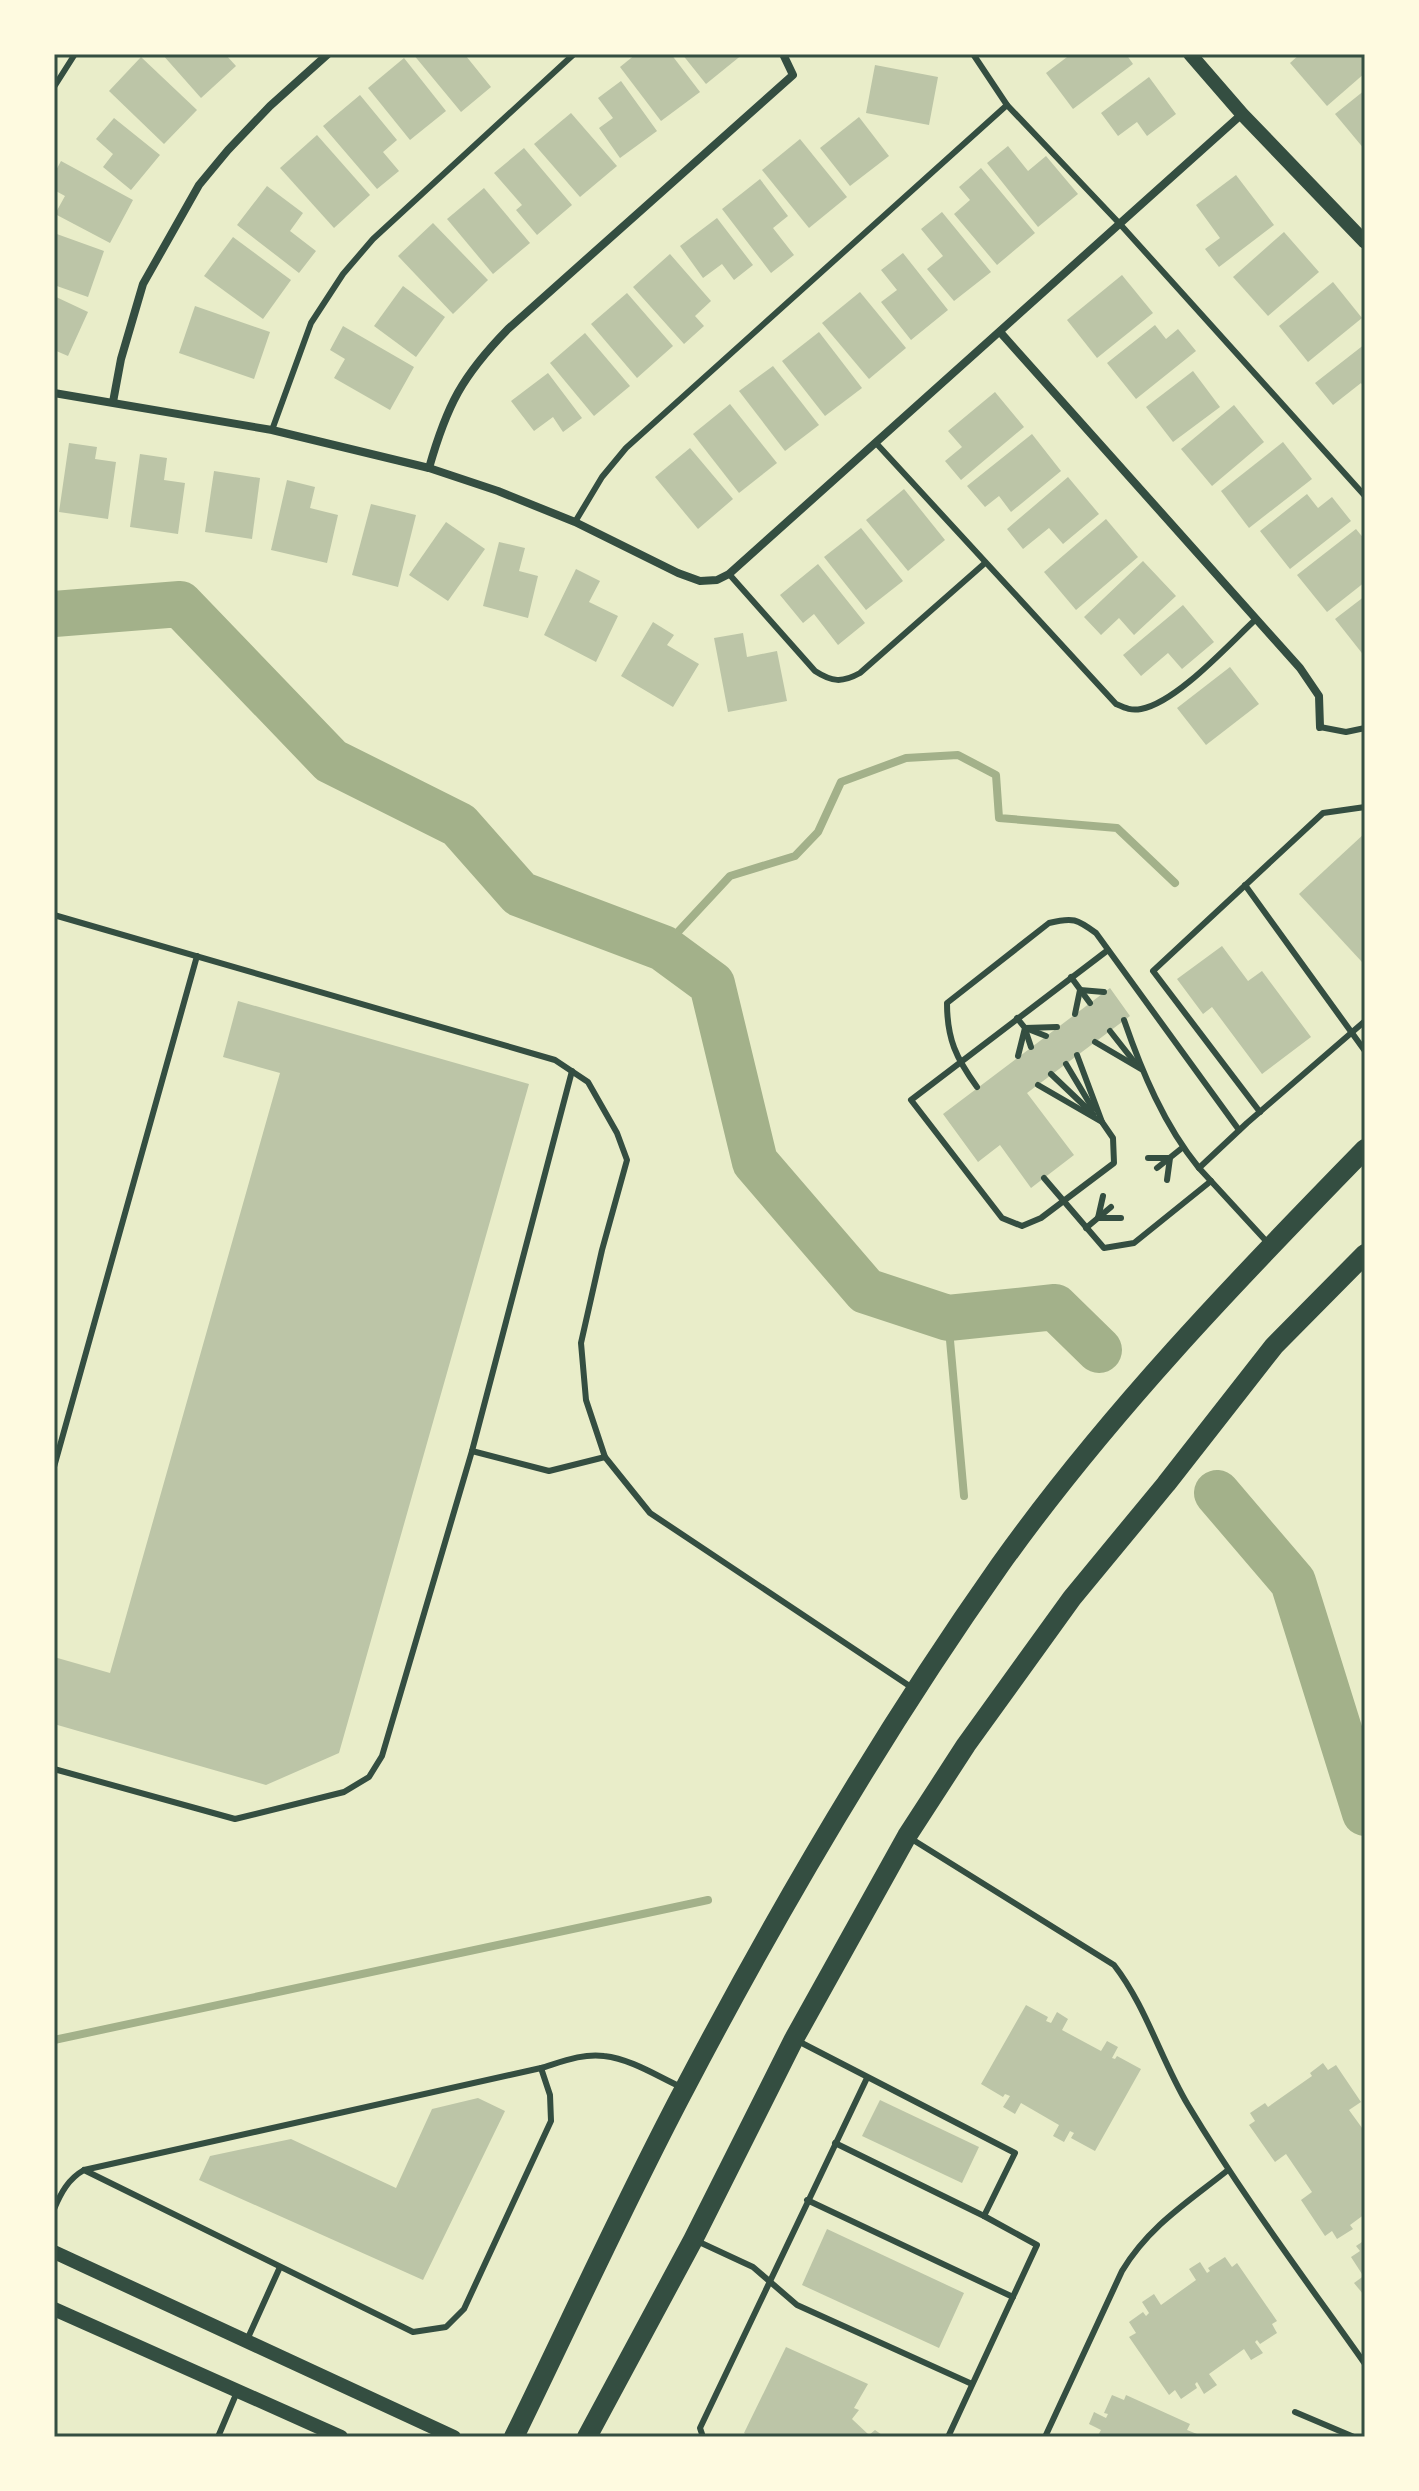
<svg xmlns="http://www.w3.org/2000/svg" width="1419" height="2491" font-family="Commissioner,sans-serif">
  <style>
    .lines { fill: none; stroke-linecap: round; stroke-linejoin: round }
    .stream { stroke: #a3b18a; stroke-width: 8 }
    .river { stroke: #a3b18a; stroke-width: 46 }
    .building { fill: #bcc5a7 }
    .service { stroke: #344e41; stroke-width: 6 }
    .minor { stroke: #344e41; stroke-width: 8 }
    .tertiary { stroke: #344e41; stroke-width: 14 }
    .primary { stroke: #344e41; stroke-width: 20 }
    .neatline { fill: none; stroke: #344e41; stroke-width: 3 }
  </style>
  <rect width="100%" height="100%" fill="#e9edc9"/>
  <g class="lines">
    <g class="stream">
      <polyline points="663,948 730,876 795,856 818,832 841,782 906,758 958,755 996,775 999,818 1117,828 1175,883"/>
      <polyline points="948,1318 964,1496"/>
      <polyline points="54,2040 708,1900"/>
    </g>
    <g class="river">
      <polyline points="54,614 180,604 331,761 459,825 520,894 663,948 712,984 755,1162 866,1291 948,1318 1055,1307 1099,1350"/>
      <polyline points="1217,1493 1293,1582 1365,1813"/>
    </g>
  </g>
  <g class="building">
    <polygon points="162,54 225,54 236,66 201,98"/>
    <polygon points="413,54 469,54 466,56 491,87 461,112"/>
    <polygon points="636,54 671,54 700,92 661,121 620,67"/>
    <polygon points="682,54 743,54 706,84"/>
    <polygon points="1071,54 1126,54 1133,64 1073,109 1046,73"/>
    <polygon points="1300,54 1365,54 1365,73 1327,106 1290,63"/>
    <polygon points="141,57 197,110 164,144 109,91"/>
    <polygon points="404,58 446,111 410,140 368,88"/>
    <polygon points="875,65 938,77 929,125 866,113"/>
    <polygon points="1149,77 1176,114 1147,136 1137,122 1118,136 1101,113"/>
    <polygon points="621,81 657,131 620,158 599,128 613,118 598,98"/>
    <polygon points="1365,90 1365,150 1335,114"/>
    <polygon points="360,95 397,140 383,152 399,171 377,189 323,126"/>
    <polygon points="571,113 617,166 580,197 534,144"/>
    <polygon points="859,117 889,156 850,186 820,148"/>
    <polygon points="114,118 160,155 131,190 103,167 113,154 96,139"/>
    <polygon points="317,135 370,195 334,228 280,168"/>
    <polygon points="800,139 847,197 809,228 762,170"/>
    <polygon points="1008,146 1028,171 1046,156 1078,194 1038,227 987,163"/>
    <polygon points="524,148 572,205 537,235 516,210 522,205 494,173"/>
    <polygon points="61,161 133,200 110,243 55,214 65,196 54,190 54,174"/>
    <polygon points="981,168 1035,233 997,265 954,214 970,200 959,187"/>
    <polygon points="1236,175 1274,225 1219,267 1205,249 1220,238 1196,205"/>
    <polygon points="760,179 788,216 773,228 794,255 771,273 722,209"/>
    <polygon points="267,186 303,213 290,231 316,251 299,273 237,225"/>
    <polygon points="484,188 530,243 493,274 447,219"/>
    <polygon points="942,212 991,272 954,301 927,269 943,256 921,229"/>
    <polygon points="717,218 753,265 734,280 722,264 703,278 680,246"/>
    <polygon points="433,223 488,280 453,314 398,256"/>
    <polygon points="1284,232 1319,272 1268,316 1233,277"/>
    <polygon points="54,233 104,251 88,297 54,285"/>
    <polygon points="233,237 291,280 263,319 204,276"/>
    <polygon points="903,253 948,310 911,340 881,302 897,290 881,270"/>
    <polygon points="670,254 711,301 695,316 704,326 684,344 633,287"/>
    <polygon points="1122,275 1153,313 1097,358 1067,320"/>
    <polygon points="1333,282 1362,318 1308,362 1279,326"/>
    <polygon points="403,286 445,317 416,357 374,326"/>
    <polygon points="860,292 906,348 869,379 822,323"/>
    <polygon points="627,293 673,346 637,378 591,324"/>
    <polygon points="54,296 88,312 68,356 54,350"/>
    <polygon points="195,306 270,332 254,379 179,353"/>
    <polygon points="1155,325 1166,339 1178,329 1196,351 1136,399 1107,363"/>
    <polygon points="343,326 414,367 390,410 334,378 345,359 330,350"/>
    <polygon points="819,332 862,388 825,416 782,361"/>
    <polygon points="585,333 630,386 594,416 550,363"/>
    <polygon points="1365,344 1365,389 1361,383 1333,405 1315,383"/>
    <polygon points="773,366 819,425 785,451 739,391"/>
    <polygon points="1193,371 1220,407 1173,442 1146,407"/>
    <polygon points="548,373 582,418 563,432 553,417 534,431 511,401"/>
    <polygon points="995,392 1024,427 961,480 945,461 962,447 948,431"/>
    <polygon points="730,404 777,463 739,493 693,434"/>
    <polygon points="1234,405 1264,442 1212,486 1181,449"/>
    <polygon points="1032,434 1061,471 1011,512 999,496 985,507 967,486"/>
    <polygon points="1283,442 1312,479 1249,528 1221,491"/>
    <polygon points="69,443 97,447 95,459 116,462 108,519 59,512"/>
    <polygon points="690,448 733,499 698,529 655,477"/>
    <polygon points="140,454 167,458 164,480 185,483 178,534 130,527"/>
    <polygon points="214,471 260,478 252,539 205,532"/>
    <polygon points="1068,477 1099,514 1063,544 1049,528 1023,549 1007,529"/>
    <polygon points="287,480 315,487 310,508 338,515 327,563 271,550"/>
    <polygon points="904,489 945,540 908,571 866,520"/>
    <polygon points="1307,494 1318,508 1332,497 1351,521 1290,569 1260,531"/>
    <polygon points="371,504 416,515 398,587 352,575"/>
    <polygon points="1106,519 1138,557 1076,610 1044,572"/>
    <polygon points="446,522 485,549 448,601 409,575"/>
    <polygon points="861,528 903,581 866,610 824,557"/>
    <polygon points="1356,529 1365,540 1365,582 1327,612 1297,575"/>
    <polygon points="499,542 525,548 519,571 538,576 528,618 483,606"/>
    <polygon points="1143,561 1176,596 1134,635 1119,618 1101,635 1084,617"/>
    <polygon points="818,564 865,623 838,645 814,614 803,623 780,595"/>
    <polygon points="576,569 600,581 589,602 618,616 596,662 544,635"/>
    <polygon points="1365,596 1365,657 1335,619"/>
    <polygon points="1183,605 1214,642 1182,669 1168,653 1141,676 1123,655"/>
    <polygon points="653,622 674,635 667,645 699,664 673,707 621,676"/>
    <polygon points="743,633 747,657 777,651 787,701 728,712 714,638"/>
    <polygon points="1230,667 1259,704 1206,745 1177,708"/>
    <polygon points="1365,833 1365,959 1362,962 1299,894"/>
    <polygon points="1222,946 1248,981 1262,971 1311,1037 1262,1074 1212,1007 1203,1014 1177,979"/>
    <polygon points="1110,988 1130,1016 1027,1093 1074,1155 1031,1188 1000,1145 978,1162 943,1114"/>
    <polygon points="238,1001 529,1084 339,1753 266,1785 54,1724 54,1657 110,1673 280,1073 223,1057"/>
    <polygon points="1026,2005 1048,2017 1046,2021 1051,2023 1057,2012 1068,2019 1062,2030 1101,2051 1107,2041 1118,2047 1112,2058 1115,2059 1117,2056 1141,2069 1095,2151 1071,2138 1074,2133 1070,2131 1064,2142 1053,2136 1059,2125 1021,2103 1015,2114 1003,2107 1010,2096 1005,2094 1003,2097 981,2084"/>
    <polygon points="1323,2063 1328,2070 1336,2065 1361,2102 1349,2110 1365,2132 1365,2214 1350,2225 1353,2229 1337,2239 1332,2231 1325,2236 1301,2200 1312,2192 1286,2154 1275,2162 1249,2125 1255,2121 1250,2113 1265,2103 1268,2107 1312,2076 1310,2073"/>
    <polygon points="478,2098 505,2111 423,2280 199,2180 210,2156 291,2139 396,2188 432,2109"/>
    <polygon points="880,2100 979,2147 962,2183 862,2136"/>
    <polygon points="827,2229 964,2293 939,2348 802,2285"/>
    <polygon points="1365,2240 1365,2273 1362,2274 1351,2257 1360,2251 1356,2246"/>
    <polygon points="1225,2257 1232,2267 1237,2263 1277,2321 1272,2324 1277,2333 1260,2344 1257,2340 1255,2342 1263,2353 1251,2360 1244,2349 1209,2374 1217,2385 1204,2394 1197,2382 1195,2384 1197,2388 1181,2399 1175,2390 1169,2395 1129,2337 1136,2333 1129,2322 1143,2312 1146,2316 1149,2313 1142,2302 1154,2294 1161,2305 1196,2280 1189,2269 1200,2262 1207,2273 1210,2271 1208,2268"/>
    <polygon points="1365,2275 1365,2292 1363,2294 1354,2283"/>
    <polygon points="786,2347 868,2384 854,2408 859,2410 852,2419 869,2435 875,2430 885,2437 749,2437 744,2433"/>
    <polygon points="1112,2395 1124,2400 1126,2395 1190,2424 1187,2430 1197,2434 1195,2437 1097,2437 1101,2430 1089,2424 1094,2412 1106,2418 1108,2414 1104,2413"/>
  </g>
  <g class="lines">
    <g class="service">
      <polyline points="973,54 1007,105 1119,223 1365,496"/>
      <polyline points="54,87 75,54"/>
      <polyline points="272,430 311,323 343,274 373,239 574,54"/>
      <path d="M876,443L1116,704C1125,708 1131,711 1141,709C1177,702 1228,645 1256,619"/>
      <polyline points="575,522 602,477 626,448 1007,105"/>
      <path d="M729,574L815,671C832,682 842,683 860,673L985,563"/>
      <polyline points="1320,727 1346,732 1365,728"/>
      <polyline points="1245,885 1365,1051"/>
      <polyline points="54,915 555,1060 588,1082 617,1133 627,1160 602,1250 581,1343 586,1400 605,1457 650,1513 914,1689"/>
      <polyline points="1071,977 1090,1003"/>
      <polyline points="1080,990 1104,992"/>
      <polyline points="1075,1014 1080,990"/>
      <polyline points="1017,1018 1025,1028 1018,1056"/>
      <path d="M1124,1020C1142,1072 1164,1125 1199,1168"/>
      <polyline points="1025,1028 1057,1027"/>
      <polyline points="1028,1029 1046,1036"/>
      <polyline points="1110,1031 1136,1064"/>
      <polyline points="1026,1032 1031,1047"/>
      <polyline points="1095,1042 1141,1069"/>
      <polyline points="1077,1055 1102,1122"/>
      <polyline points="1066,1064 1093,1109"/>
      <polyline points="1051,1074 1093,1114"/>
      <polyline points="1038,1085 1102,1122 1113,1138 1114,1163 1041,1218 1022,1226 1002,1218 911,1100 1108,950"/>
      <path d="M977,1087C956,1058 947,1039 947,1003L1049,923C1073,917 1077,919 1096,933L1239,1130"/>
      <polyline points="1260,1112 1153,971 1323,813 1365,807"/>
      <polyline points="1148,1158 1168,1158"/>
      <polyline points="1157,1168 1182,1148"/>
      <polyline points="1044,1178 1104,1248 1134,1243 1211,1181"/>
      <polyline points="1167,1180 1170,1158"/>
      <polyline points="1098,1218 1121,1218"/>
      <polyline points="1098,1218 1103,1196"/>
      <polyline points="1086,1228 1111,1207"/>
      <polyline points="1267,1242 1199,1168 1247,1123 1365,1021"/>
      <polyline points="472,1451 549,1471 605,1457"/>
      <polyline points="54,1467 197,956"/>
      <polyline points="54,1769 235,1819 344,1792 369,1777 382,1756 472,1451 572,1071"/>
      <path d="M910,1838L1114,1965C1146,2006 1161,2060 1188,2105C1242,2195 1305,2279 1365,2364"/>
      <polyline points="796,2040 1015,2153 984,2216 1037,2245 948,2437"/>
      <polyline points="835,2143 984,2216"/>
      <polyline points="84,2170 413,2332 446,2327 464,2309 551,2121 550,2095 541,2068"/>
      <polyline points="807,2200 1013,2297"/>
      <path d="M54,2209C61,2193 68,2179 84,2170L541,2068C561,2062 583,2053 604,2056C631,2059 657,2076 681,2087"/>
      <polyline points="697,2241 753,2267 797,2305 972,2384"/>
      <polyline points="247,2340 280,2267"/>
      <polyline points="1295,2412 1354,2437"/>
      <polyline points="218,2437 237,2392"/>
      <polyline points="703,2437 700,2428 867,2078"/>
      <path d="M1045,2437L1122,2271C1149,2226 1188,2202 1228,2170"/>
    </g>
    <g class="minor">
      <polyline points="1000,332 1300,668 1319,696 1320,727"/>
      <polyline points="54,393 272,430 429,468 498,491 575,522 678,573 700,581 717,580 729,574 1242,114"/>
      <polyline points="113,402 121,359 143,284 199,185 228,150 270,106 328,54"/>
      <path d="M429,468C447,405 462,376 508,329L793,75L783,54"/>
    </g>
    <g class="tertiary">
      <polyline points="1190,54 1242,114 1365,242"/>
      <polyline points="54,2252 454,2437"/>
      <polyline points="54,2309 341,2437"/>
    </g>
    <g class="primary">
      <path d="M514,2437C571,2320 625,2201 686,2086C780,1907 883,1731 1000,1565C1107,1415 1236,1281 1365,1149"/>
      <polyline points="587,2437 693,2240 794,2039 907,1836 966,1745 1072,1598 1166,1484 1274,1346 1365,1254"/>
    </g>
  </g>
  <rect width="1419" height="2491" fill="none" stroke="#fefae0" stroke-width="112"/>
  <rect x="56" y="56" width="1307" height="2379" class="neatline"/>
</svg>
